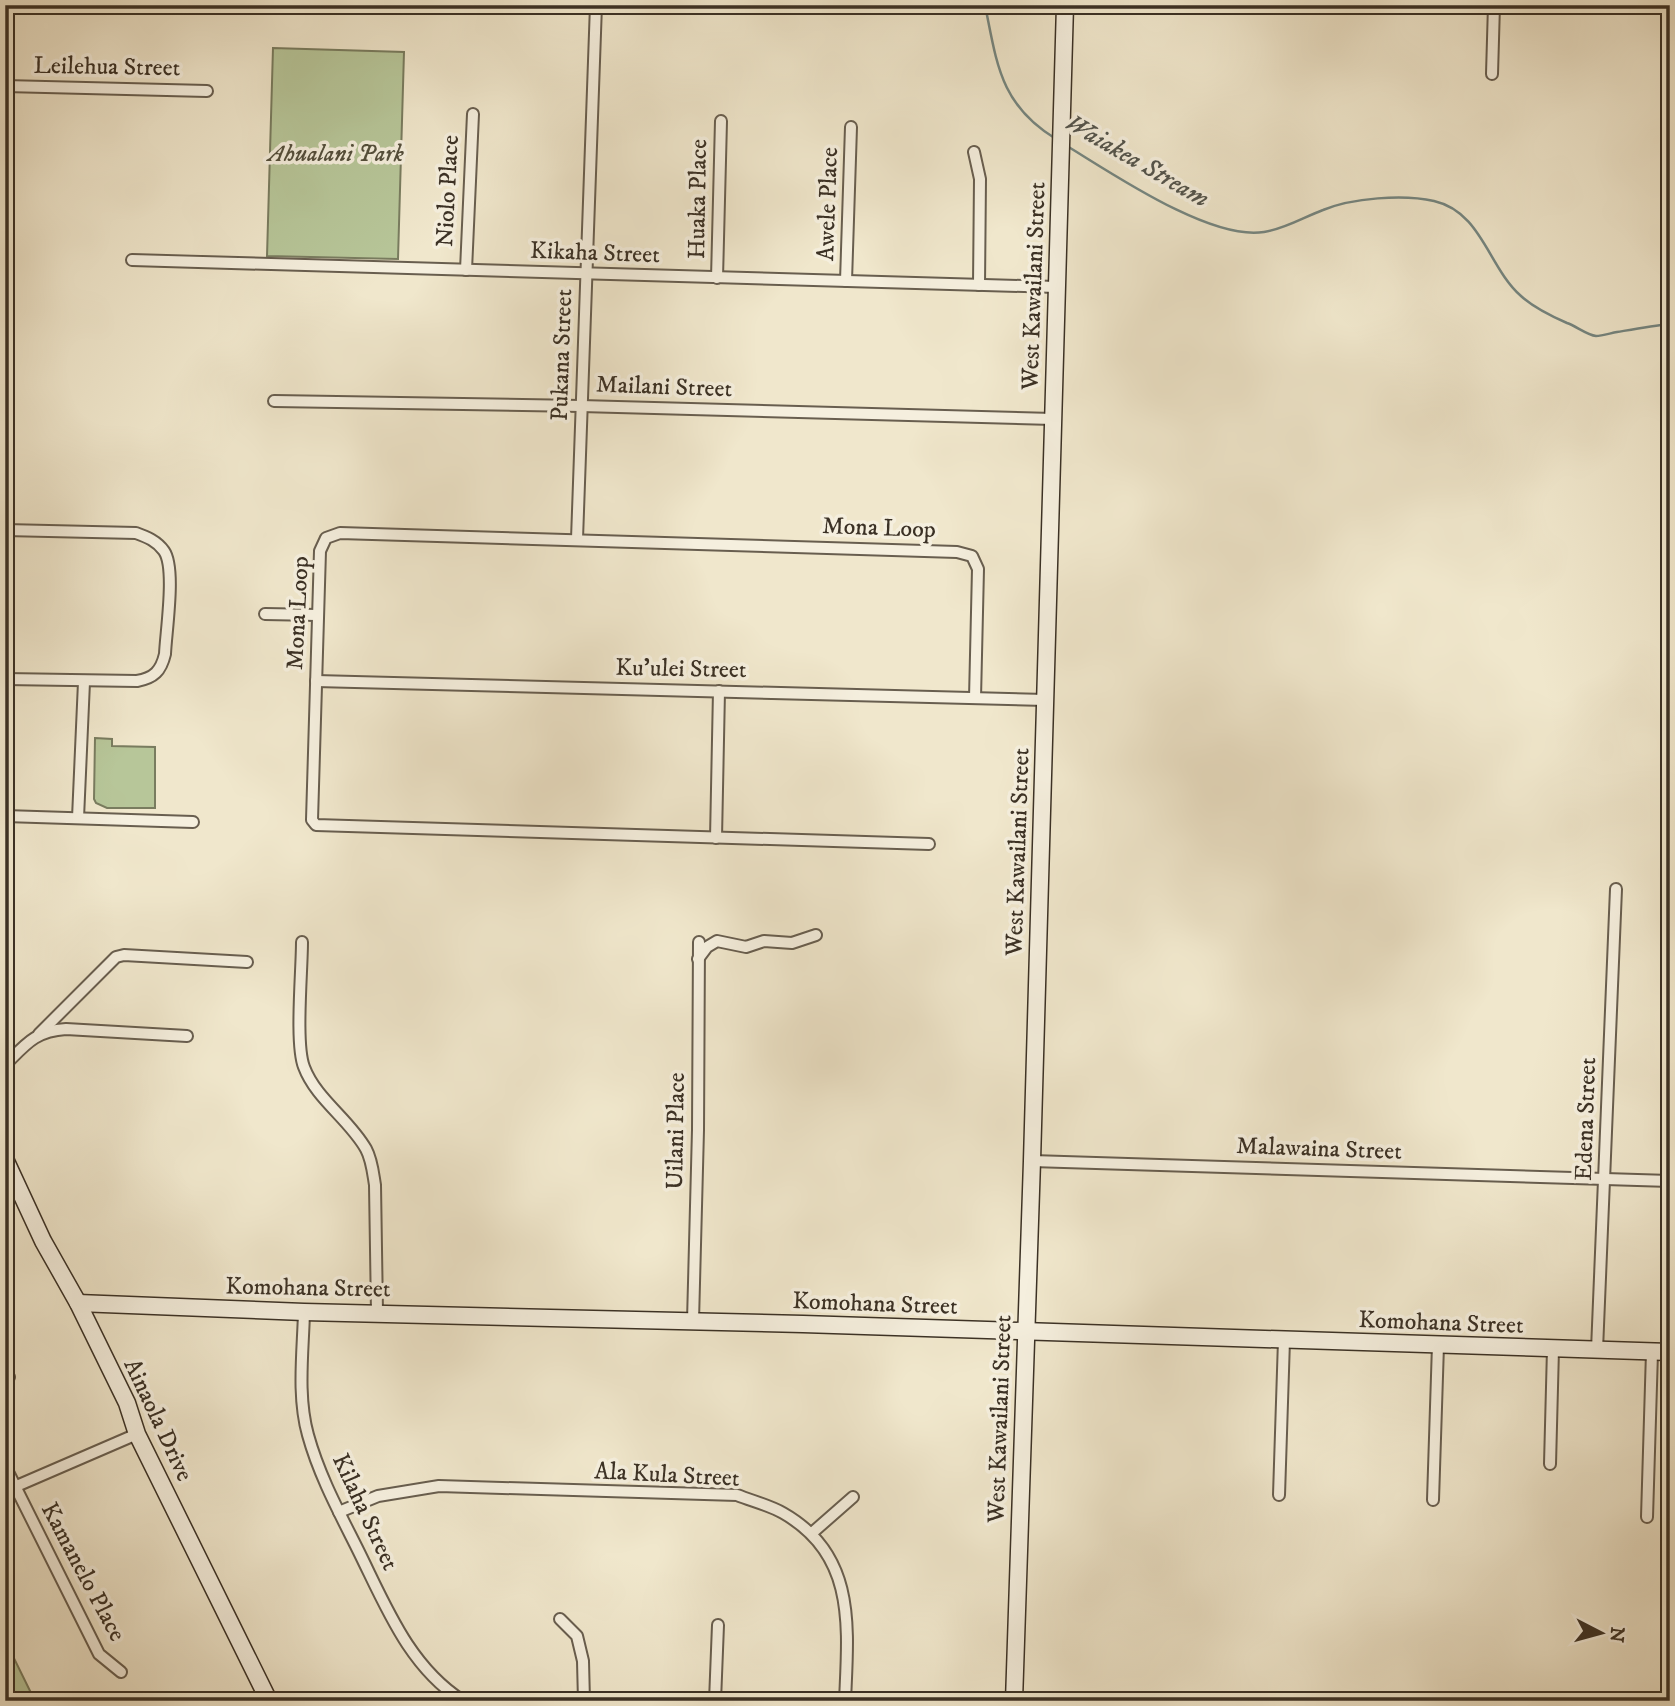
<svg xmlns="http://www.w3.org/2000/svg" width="1675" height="1706" font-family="'IM FELL DW Pica',serif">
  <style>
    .green { fill: #b7c699; stroke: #797c5f; stroke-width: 2 }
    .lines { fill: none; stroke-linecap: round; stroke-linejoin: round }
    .stream { stroke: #758681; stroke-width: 2.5 }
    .street-casing { stroke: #685e4f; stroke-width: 14 }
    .secondary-casing { stroke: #3b3125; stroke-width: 19 }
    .street { stroke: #f5efde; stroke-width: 10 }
    .secondary { stroke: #f5efde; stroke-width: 16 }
    .labels { text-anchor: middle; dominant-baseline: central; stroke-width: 7; stroke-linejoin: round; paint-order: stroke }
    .street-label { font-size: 24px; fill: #3b3125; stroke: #f5efde }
    .park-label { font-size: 24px; font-style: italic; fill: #544f3c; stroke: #f5efde }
    .water-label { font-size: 26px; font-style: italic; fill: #53544c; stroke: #f5efde }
  </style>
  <rect width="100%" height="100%" fill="#f0e7cc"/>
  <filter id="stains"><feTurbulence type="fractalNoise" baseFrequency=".00286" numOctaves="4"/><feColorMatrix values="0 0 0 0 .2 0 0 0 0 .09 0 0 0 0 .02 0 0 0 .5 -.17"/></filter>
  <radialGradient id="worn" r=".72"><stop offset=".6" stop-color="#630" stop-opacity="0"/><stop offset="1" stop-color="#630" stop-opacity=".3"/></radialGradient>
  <g class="green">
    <polygon points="273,48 404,52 398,259 267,256"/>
    <polygon points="95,738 112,739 112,746 155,747 155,808 107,808 96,803 94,799"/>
    <polygon points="5,1640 35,1701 5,1701"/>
  </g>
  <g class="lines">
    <g class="stream">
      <path d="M985,5C997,64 1000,105 1056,139"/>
      <path d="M1067,146C1113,174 1211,241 1264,232C1285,229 1304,217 1323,210C1352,198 1403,194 1434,201C1482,212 1488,267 1521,296C1534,308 1551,316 1567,323C1576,326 1587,335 1596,336C1602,336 1611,333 1617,332C1635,329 1652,326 1670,324"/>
    </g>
    <g class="street-casing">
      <g id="street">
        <polyline points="785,5 801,5"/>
        <polyline points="1492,74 1494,5"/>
        <polyline points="5,86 207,91"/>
        <polyline points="974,152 980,179 979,285"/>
        <polyline points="132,260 1056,287"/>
        <polyline points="466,270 473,114"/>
        <polyline points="717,278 721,121"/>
        <polyline points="846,281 851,127"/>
        <polyline points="274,401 581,406 1053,419"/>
        <path d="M5,530L136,533C147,537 157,541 164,551C176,568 166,631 165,654C161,671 154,678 137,681L5,679"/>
        <polyline points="577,539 596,5"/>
        <polyline points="265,614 317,615"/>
        <polyline points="316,681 1045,700"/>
        <polyline points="5,816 193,822"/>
        <polyline points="78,818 84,682"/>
        <polyline points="716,838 719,691"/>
        <polyline points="929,844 316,825 312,820 320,551 326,538 340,533 957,552 972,556 978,569 975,698"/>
        <path d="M302,942C302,971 295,1044 304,1067C316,1099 349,1119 366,1149C372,1160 373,1173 375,1185L377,1312"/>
        <polyline points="698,959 707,947 717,941 746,947 764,941 792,943 816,935"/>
        <polyline points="39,1034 116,957 124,955 247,962"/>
        <path d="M5,1065C26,1044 35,1031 66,1029L187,1036"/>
        <polyline points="1032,1161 1670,1181"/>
        <path d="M304,1312C303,1352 297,1396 308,1435C319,1475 339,1512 357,1548C385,1604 408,1666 463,1701"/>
        <polyline points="693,1321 698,1130 699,942"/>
        <polyline points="1597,1350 1616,889"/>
        <polyline points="5,1386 9,1377"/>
        <polyline points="1550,1464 1553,1349"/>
        <polyline points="5,1466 99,1654 121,1672"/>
        <polyline points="5,1491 137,1434"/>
        <polyline points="1279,1495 1284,1340"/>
        <polyline points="1433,1500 1438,1345"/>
        <path d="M339,1512L378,1496L439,1486L737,1495C752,1501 769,1505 783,1513C857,1555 848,1628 845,1701"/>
        <polyline points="1647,1517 1652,1352"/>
        <polyline points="812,1533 853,1497"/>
        <polyline points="560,1619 577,1636 583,1661 584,1701"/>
        <polyline points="715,1701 718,1625"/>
      </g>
    </g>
    <g class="secondary-casing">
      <g id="secondary">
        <polyline points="5,1159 43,1241 78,1303 127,1403 137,1434 269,1701"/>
        <polyline points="78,1303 304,1312 803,1324 1670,1352"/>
        <polyline points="1014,1701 1032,1161 1065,5"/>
      </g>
    </g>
    <use href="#street" class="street"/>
    <use href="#secondary" class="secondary"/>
  </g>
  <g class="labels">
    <g class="street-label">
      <text transform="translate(107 67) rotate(1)">Leilehua Street</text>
      <text transform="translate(448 191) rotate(-87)">Niolo Place</text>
      <text transform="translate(698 199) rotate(-89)">Huaka Place</text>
      <text transform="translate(828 204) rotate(-88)">Awele Place</text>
      <text transform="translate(595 253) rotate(2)">Kikaha Street</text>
      <text transform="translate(1034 286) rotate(-88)">West Kawailani Street</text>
      <text transform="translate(562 355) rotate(-88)">Pukana Street</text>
      <text transform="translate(664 387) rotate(2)">Mailani Street</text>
      <text transform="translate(879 528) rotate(2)">Mona Loop</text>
      <text transform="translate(298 613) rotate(-87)">Mona Loop</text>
      <text transform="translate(681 669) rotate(1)">Ku'ulei Street</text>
      <text transform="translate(1018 852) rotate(-88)">West Kawailani Street</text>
      <text transform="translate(1586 1119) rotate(-88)">Edena Street</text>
      <text transform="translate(676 1131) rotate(-89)">Uilani Place</text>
      <text transform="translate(1319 1149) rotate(2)">Malawaina Street</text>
      <text transform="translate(308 1288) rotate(1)">Komohana Street</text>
      <text transform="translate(875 1304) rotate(2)">Komohana Street</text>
      <text transform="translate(1441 1323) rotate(2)">Komohana Street</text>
      <text transform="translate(1000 1419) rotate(-88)">West Kawailani Street</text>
      <text transform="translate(158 1420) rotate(65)">Ainaola Drive</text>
      <text transform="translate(667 1475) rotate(3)">Ala Kula Street</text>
      <text transform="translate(365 1512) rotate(65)">Kilaha Street</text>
      <text transform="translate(83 1572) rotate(62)">Kamanelo Place</text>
    </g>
    <g class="park-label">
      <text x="336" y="154">Ahualani Park</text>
    </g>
    <g class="water-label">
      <text transform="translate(1137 161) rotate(30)">Waiakea Stream</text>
    </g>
  </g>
  <rect width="1675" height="1706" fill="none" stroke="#f0e7cc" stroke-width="28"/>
  <rect x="7" y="7" width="1661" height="1692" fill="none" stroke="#3b3125" stroke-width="3.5"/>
  <rect x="14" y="14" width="1647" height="1678" fill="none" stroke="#3b3125" stroke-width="2"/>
  <g transform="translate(1601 1633) rotate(96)" stroke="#f5efde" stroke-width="5" paint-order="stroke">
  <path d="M0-5L12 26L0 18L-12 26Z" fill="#3b3125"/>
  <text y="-10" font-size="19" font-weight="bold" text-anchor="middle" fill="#3b3125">N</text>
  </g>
  <rect width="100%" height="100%" filter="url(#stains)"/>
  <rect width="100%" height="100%" fill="url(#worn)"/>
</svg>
